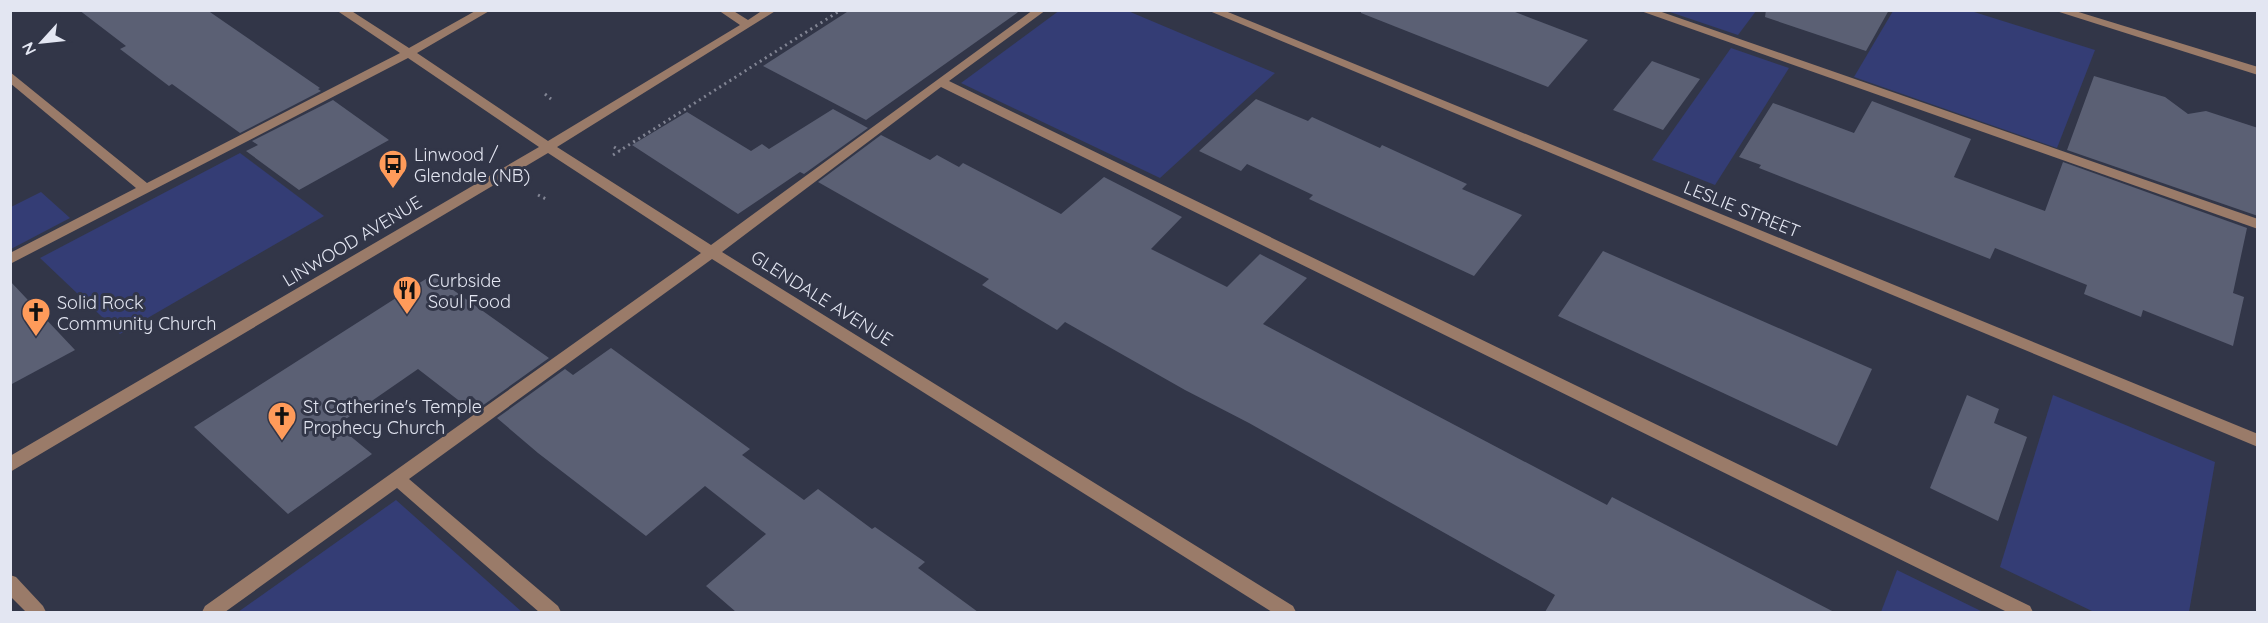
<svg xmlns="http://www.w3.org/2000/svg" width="2268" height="623" font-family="Quicksand,sans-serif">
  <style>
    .green { fill: #343d75 }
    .building { fill: #5b6074 }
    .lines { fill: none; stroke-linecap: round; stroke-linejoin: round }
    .path { stroke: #828594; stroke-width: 3; stroke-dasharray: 2 4; stroke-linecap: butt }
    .minor { fill: #9a7b69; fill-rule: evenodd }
    .labels { text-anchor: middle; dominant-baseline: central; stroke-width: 6; stroke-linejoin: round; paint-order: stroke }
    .poi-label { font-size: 18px; fill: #e3e6f2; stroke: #323648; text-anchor: start }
    .street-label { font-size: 18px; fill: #e3e6f2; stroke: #323648 }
  </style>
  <rect width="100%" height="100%" fill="#323648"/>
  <g class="green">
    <polygon points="1060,10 1128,11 1275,73 1160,178 961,83"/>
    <polygon points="1667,11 1756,11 1738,35"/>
    <polygon points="1893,11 1971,11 2095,50 2057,148 1854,77"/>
    <polygon points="1731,48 1789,68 1715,185 1652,160"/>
    <polygon points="240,153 324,216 120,334 40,258"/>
    <polygon points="41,192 70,218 11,249 11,207"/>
    <polygon points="2053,395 2215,462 2189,612 2094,612 2000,567"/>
    <polygon points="396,500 522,612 238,612"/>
    <polygon points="1897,570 1983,612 1881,612"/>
  </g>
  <g class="building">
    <polygon points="79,10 207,10 320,88 318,89 321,91 240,133 172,84 169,86 120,49 126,46"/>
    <polygon points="850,10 1021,10 866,120 763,66"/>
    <polygon points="1361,10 1510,10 1588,40 1548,87 1361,13"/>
    <polygon points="1766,10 1889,10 1866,51 1765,17"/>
    <polygon points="1652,61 1700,79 1663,130 1613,110"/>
    <polygon points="2094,76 2165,97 2188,114 2206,111 2258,128 2258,216 2067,150"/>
    <polygon points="1256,99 1308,121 1312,117 1380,148 1382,145 1467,184 1462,189 1522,215 1474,276 1309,199 1313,195 1247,164 1241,171 1199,151"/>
    <polygon points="333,100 389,140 299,190 246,151 258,145 252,141"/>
    <polygon points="1872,101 1971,139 1954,177 2045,211 2063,162 2247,228 2233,293 2244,297 2233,346 2143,310 2141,317 2084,294 2087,285 1995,248 1990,259 1759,168 1761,165 1739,157 1773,103 1854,133"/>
    <polygon points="833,109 868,128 804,174 800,172 738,214 632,145 687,112 751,151 762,144 769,149"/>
    <polygon points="881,135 930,160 937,155 959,167 963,163 1061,214 1104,177 1182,217 1151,249 1227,287 1260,254 1307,278 1263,324 1607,505 1612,497 1834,612 1545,612 1555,595 1249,423 1185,390 1065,322 1057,330 982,285 989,279 818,182"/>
    <polygon points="1603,251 1872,369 1837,446 1558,316"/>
    <polygon points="432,275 549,358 482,406 472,396 462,403 418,369 337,425 372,454 288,514 194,427"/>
    <polygon points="10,281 75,350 10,385"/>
    <polygon points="611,348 750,449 742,455 804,500 818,489 872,529 875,527 925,562 918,568 978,612 736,612 706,586 766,534 705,486 646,536 538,453 497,418 565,369 573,375"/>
    <polygon points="1967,395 1999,409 1994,423 2027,437 1998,521 1930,488"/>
  </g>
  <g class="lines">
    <g class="path">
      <polyline points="545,94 551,99"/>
      <polyline points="614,147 620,151"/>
      <polyline points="613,155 841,10"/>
      <polyline points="538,195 546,199"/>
    </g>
    <g class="minor">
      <polygon points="336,10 350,10 409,48 477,10 491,10 417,53 548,141 740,25 718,10 732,10 748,20 763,10 777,10 557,147 711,245 1033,10 1046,10 949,81 2030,606 2033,612 2007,612 941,87 722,252 1293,606 1296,612 1272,612 712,259 409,479 558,606 561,612 539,612 397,488 225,612 202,612 205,606 701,253 548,153 10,472 10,456 539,147 408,58 10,264 10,253 136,188 10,83 10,72 147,183 400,53"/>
      <polygon points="1207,10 1223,10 2258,434 2258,447"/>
      <polygon points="1638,10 1656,10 2258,219 2258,229"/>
      <polygon points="2053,10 2072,10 2258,67 2258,75"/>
      <polygon points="10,575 16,577 43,606 46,612 26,612 10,596"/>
    </g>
  </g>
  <defs>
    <g id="bus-pin" transform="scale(1.5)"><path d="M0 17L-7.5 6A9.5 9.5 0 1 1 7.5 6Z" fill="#ff9b5a" stroke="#323648"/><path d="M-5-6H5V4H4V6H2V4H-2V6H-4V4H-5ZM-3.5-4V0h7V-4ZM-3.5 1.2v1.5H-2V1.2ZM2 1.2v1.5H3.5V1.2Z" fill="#111"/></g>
    <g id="restaurant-pin" transform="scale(1.5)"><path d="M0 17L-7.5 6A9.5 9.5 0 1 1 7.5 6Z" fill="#ff9b5a" stroke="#323648"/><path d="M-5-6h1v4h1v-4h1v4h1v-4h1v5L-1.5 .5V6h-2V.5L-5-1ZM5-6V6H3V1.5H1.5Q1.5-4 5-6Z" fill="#111"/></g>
    <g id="church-pin" transform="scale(1.5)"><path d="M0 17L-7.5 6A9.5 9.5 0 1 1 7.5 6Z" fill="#ff9b5a" stroke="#323648"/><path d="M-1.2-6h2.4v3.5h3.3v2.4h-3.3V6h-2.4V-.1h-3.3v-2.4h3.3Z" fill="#111"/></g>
  </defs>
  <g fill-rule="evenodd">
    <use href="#bus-pin" x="393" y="164"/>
    <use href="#restaurant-pin" x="407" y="290"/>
    <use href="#church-pin" x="36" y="312"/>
    <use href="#church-pin" x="282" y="416"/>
  </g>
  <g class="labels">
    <g class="poi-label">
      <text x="414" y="154">Linwood /<tspan x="414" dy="21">Glendale (NB)</tspan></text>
      <text x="428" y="280">Curbside<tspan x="428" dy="21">Soul Food</tspan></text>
      <text x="57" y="302">Solid Rock<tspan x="57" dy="21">Community Church</tspan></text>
      <text x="303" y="406">St Catherine's Temple<tspan x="303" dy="21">Prophecy Church</tspan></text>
    </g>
    <g class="street-label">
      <text transform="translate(1742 209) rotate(22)">LESLIE STREET</text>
      <text transform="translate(352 241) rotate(-31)">LINWOOD AVENUE</text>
      <text transform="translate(822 298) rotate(32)">GLENDALE AVENUE</text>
    </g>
  </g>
  <rect width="2268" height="623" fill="none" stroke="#e3e6f2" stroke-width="24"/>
  <g transform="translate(42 42) rotate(243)" stroke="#323648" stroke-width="4.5" paint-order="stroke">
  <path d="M0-4.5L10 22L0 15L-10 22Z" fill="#e3e6f2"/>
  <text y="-9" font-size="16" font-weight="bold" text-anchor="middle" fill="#e3e6f2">N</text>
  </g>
</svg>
